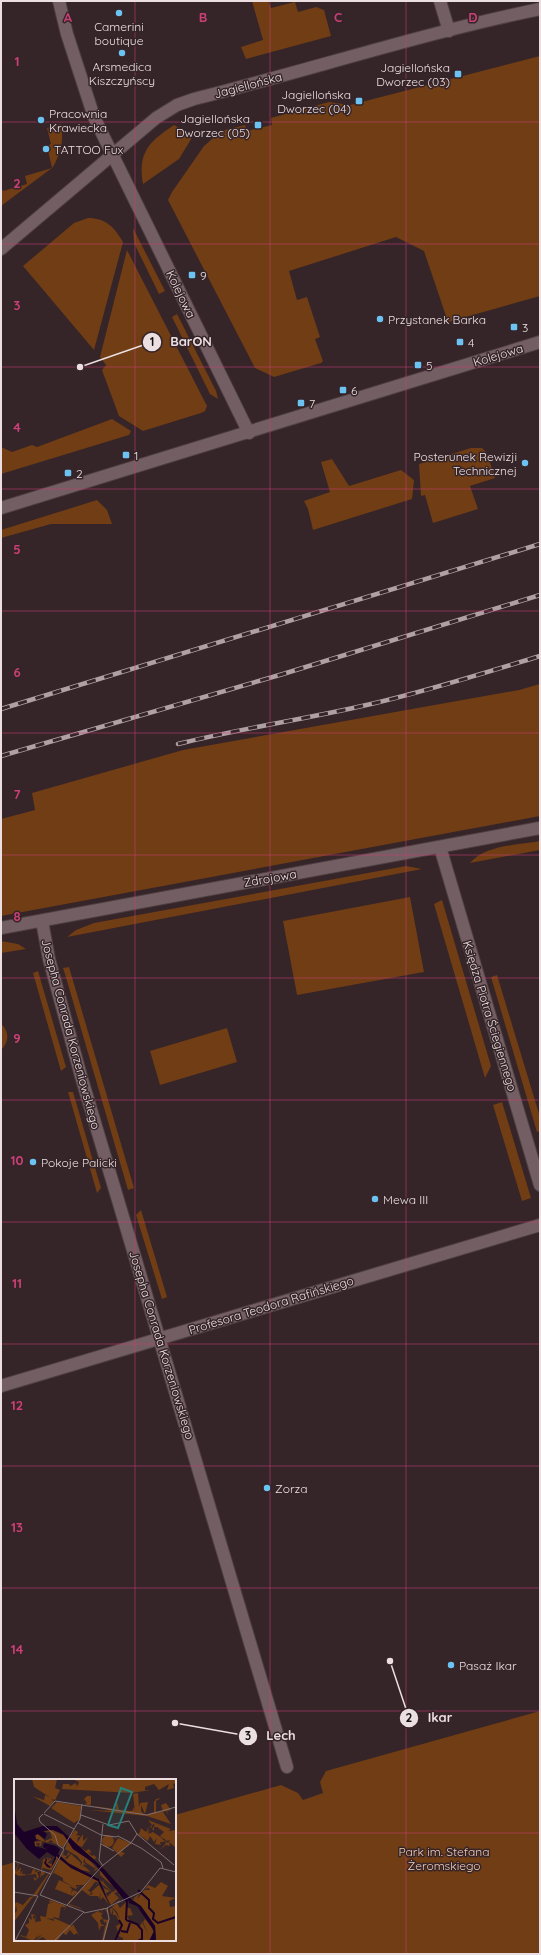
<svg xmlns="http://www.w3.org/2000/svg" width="541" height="1955" font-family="Quicksand,sans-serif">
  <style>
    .green { fill: #703d14 }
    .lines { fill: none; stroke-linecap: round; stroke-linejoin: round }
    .street-casing { stroke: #4e3f43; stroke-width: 14 }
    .secondary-casing { stroke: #4e3f43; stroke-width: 14 }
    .street { stroke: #735f63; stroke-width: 12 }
    .secondary { stroke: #735f63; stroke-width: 12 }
    .rail-casing { stroke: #aea0a4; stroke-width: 4.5 }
    .rail { stroke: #352428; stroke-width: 3; stroke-dasharray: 9; stroke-linecap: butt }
    .grid { fill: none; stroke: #ca4076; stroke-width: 1; stroke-opacity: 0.55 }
    .poi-dot { fill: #6cc3f2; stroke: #352428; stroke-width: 1.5 }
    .labels { text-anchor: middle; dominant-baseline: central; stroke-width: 3; stroke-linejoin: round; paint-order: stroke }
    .poi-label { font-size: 12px; fill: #ebdfe2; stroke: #352428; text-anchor: start }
    .street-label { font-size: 12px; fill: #ebdfe2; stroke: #352428 }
    .park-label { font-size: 12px; fill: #f4cfb7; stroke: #352428 }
    .inset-river { fill: none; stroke: #1b0128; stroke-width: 2 }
    .inset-road { fill: none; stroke: #7e6f72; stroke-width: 1 }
    .view { fill: #25807a; fill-opacity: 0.15; stroke: #25807a; stroke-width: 2 }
    .inset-edge { fill: none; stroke: #ebdfe2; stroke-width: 2 }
    .grid-label { font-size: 13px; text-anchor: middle; font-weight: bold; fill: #ca4076; stroke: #352428; stroke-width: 3; stroke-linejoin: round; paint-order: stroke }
    .leader { fill: none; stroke: #ebdfe2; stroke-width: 1.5 }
    .callout-dot { fill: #ebdfe2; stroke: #352428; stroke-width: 1.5 }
    .mark-label { font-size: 12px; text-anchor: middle; font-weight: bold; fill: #111 }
    .callout-label { font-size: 13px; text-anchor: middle; font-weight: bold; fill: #ebdfe2; stroke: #352428; stroke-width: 3; stroke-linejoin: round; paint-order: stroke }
  </style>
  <rect width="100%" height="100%" fill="#352428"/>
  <g class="green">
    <polygon points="252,1 268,1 271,8 295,2 298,12 316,7 324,10 331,36 246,59 241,47 263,40"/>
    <polygon points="540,56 540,296 448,322 424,251 396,237 289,271 297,300 307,297 320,337 315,339 323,361 321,363 274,377 255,368 168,200 172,192 204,146 221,131 245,125 247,131 272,125 271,118 329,102 350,105"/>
    <path d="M61,124C64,141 61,153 53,167L52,168L47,146L51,144L47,128Z"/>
    <path d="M174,125L193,136L179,159L143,184C137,152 150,141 174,125Z"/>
    <polygon points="52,168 1,206 1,187 3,191 27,184 25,176"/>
    <path d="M88,218C106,218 114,227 123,242L94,350L23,266L74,223Z"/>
    <polygon points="133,228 165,291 159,294 134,243"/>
    <polygon points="127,250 207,406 205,411 201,413 143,431 119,416 102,370 106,365 100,357"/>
    <polygon points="177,314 216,391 218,399 210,394 172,317"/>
    <polygon points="112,419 131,431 129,435 1,474 1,447 12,452 32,445 37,447"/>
    <polygon points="471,448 482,448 487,453 495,478 470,486 478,509 433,523 425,495 421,496 419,464"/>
    <polygon points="332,459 349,486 401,470 414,480 412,499 313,530 308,509 304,501 330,492 321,462"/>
    <polygon points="97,500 107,510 112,524 51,524 1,538 1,530"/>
    <polygon points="540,684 540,816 1,916 1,819 35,810 32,793 183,750 519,690"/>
    <path d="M540,841V850L470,863C485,845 518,845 540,841Z"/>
    <polygon points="406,866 422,869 67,937 76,930 94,923"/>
    <polygon points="410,897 424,972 297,995 283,921"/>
    <polygon points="442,900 491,1066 485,1078 434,904"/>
    <polygon points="1,941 18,944 26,949 1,953"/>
    <polygon points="69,967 134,1188 128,1190 65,974 63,968"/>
    <polygon points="38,971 66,1067 61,1071 33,973"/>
    <polygon points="497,975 540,1117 540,1131 537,1132 491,977"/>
    <path d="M1,1024C10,1032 9,1042 1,1050Z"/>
    <polygon points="227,1028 237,1062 160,1085 150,1051"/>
    <polygon points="68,1092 73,1092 101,1188 97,1193"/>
    <polygon points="502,1102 531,1198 522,1201 493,1105"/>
    <polygon points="141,1210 167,1297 162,1299 136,1215"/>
    <polygon points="540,1711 540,1954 1,1954 1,1866 15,1862 15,1940 175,1940 175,1815 281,1785 298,1793 303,1800 323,1793 320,1782 326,1771"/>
  </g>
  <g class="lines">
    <g class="street-casing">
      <g id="street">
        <polyline points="59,1 67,34 94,117 249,433"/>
        <polyline points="440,1 449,31"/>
        <polyline points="1,508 540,342"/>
        <polyline points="440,847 540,1185"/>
        <polyline points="42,921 49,959 81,1076 287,1767"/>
        <polyline points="1,1386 540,1225"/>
      </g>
    </g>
    <g class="secondary-casing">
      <g id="secondary">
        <path d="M1,249L156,118L177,105L194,99C310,70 423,33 540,9"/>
        <polyline points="1,928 540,828"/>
      </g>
    </g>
    <use href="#street" class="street"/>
    <use href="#secondary" class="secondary"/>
    <g class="rail-casing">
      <g id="rail">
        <polyline points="1,709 540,544"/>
        <path d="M178,744C242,728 307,719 371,704C428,691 484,673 540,656"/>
        <polyline points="1,756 283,674 540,595"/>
      </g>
    </g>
    <use href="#rail" class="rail"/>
  </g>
  <path class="grid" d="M135,1V1780M270,1V1954M406,1V1954M1,122H540M1,244H540M1,367H540M1,489H540M1,611H540M1,733H540M1,855H540M1,978H540M1,1100H540M1,1222H540M1,1344H540M1,1466H540M1,1588H540M1,1711H540M1,1833H15M175,1833H540M135,1940V1954"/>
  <g class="poi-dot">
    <circle cx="119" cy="13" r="4"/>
    <circle cx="122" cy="53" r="4"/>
    <rect x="454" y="70" width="8" height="8" rx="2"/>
    <rect x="355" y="97" width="8" height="8" rx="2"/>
    <circle cx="41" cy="120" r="4"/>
    <rect x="254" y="121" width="8" height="8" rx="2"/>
    <circle cx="46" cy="149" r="4"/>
    <rect x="188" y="271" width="8" height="8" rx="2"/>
    <circle cx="380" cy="319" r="4"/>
    <rect x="510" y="323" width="8" height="8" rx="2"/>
    <rect x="456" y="338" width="8" height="8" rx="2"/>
    <rect x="414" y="361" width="8" height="8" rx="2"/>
    <rect x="339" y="386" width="8" height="8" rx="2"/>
    <rect x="297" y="399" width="8" height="8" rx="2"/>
    <rect x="122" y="451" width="8" height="8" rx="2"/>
    <circle cx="525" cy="463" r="4"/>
    <rect x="64" y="469" width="8" height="8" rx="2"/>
    <circle cx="33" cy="1162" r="4"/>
    <circle cx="375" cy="1199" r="4"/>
    <circle cx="267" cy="1488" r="4"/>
    <circle cx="451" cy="1665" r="4"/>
  </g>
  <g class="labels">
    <g class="poi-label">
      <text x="119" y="26" text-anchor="middle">Camerini<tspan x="119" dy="14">boutique</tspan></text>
      <text x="122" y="66" text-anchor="middle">Arsmedica<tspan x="122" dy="14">Kiszczyńscy</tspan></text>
      <text x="450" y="67" text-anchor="end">Jagiellońska<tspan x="450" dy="14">Dworzec (03)</tspan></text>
      <text x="351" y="94" text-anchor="end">Jagiellońska<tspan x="351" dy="14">Dworzec (04)</tspan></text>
      <text x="49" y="113">Pracownia<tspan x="49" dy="14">Krawiecka</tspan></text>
      <text x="250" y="118" text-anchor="end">Jagiellońska<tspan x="250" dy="14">Dworzec (05)</tspan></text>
      <text x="54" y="149">TATTOO Fux</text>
      <text x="200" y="275">9</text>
      <text x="388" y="319">Przystanek Barka</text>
      <text x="522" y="327">3</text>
      <text x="468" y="342">4</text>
      <text x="426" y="365">5</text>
      <text x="351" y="390">6</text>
      <text x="309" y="403">7</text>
      <text x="134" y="455">1</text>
      <text x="517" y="456" text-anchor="end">Posterunek Rewizji<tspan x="517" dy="14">Technicznej</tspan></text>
      <text x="76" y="473">2</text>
      <text x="41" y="1162">Pokoje Palicki</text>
      <text x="383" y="1199">Mewa III</text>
      <text x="275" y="1488">Zorza</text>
      <text x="459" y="1665">Pasaż Ikar</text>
    </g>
    <g class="street-label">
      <text transform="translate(248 85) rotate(-15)">Jagiellońska</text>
      <text transform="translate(181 294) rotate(64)">Kolejowa</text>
      <text transform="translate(498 355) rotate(-17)">Kolejowa</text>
      <text transform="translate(270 878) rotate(-10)">Zdrojowa</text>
      <text transform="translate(490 1016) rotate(73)">Księdza Piotra Ściegiennego</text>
      <text transform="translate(71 1034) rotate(75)">Josepha Conrada Korzeniowskiego</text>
      <text transform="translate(271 1305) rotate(-17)">Profesora Teodora Rafińskiego</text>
      <text transform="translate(162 1345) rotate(73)">Josepha Conrada Korzeniowskiego</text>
    </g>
    <g class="park-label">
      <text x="444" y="1851">Park im. Stefana<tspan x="444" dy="14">Żeromskiego</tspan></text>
    </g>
  </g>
  <g transform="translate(14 1779)">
    <rect width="162" height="162" fill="#352428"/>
    <path d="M18,0H43L41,9L46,11L41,21L37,20L40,22L36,27L18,17L30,21L31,16L37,19L20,8ZM58,0H162V4L159,5L160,9L153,11L155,5L145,11L140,5L131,8V11H136L118,14L48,10L49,5H55L56,7L62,4L63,8L65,3ZM124,14L125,28L126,24L134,23L131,35L127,26V32L131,36L140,33V22H141L142,20L147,19L142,22V33L149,32L147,26L152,24L157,31L153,32L154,36L152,32L149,33L157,45L133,37L74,31L98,32L70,25L73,24L70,20L73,17H77V25V16V25L76,26L78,27L102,30V25L103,23L105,31L118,32L120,28L121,33L119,15ZM43,23L67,27L66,40L60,44L37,29ZM134,41L157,50L154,52L162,51V69L155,63L156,67L152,66L146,71L152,64L148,60L154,64L156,61L153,62L146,57L150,53L143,48H140V52L138,50L141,46L139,45L137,49L132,45L136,48L138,46ZM132,48L135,50L133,54L136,51L134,55L139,53L148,59L150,63H146L147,66L141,65L143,59L140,63L136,57L134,62L122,54L125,55L127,49L132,53L134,50ZM36,50L51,57L54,60L49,68L37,63H39L37,61L34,63L36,64L28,62L27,67H25L26,64H22L24,68L21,67L20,63L28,62L22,60L21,57L24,55L31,62L38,59L36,53L28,52ZM61,51L64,53L62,57L64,56L67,58H64L63,64L69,55V62L74,58L68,68L64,67L72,72L75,70L78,74L74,73L78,77L80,76L83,79L80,80L87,86L60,64L56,58ZM88 62a6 6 0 1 1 12 0a6 6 0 1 1-12 0ZM104,59L117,64L107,73L111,74L107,78L98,69ZM54,61L59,70L72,78L84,90L80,92L82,88L80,89L71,83V79L69,83L74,87L70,85L68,89L70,87L77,93L68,91L79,97L59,88L47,77L51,71L49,76L53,77L54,73L56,75L51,79L53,80L57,75L67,84L66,87L68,85V83L63,77L51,70ZM42,77L45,78L23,116H19L37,91L29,89L27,91L31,94L28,99L30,95L26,98L27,93H23L25,98L21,102L19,98L23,100L22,95L5,97L0,94L4,86L2,84L5,85L2,93L7,88L6,95L9,91L8,95H11L12,90L11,96L17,95L19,90L22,91L20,94L23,92L27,93V91L29,82H28L31,79V81L33,79L38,80L33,84L39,85ZM46,79L57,89L77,98L70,106H62V108L67,107L62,109L64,111L55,107L58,110L57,115L59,111L64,113L59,117L41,110L45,101L60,108L49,102V99L40,94L38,96ZM86,91L106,114V117L104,113L100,114L105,119L97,126L93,119L89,107L90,109L96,112L92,114L93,118L98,113L89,106L79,95L88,103L91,100L89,103L98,113L101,112V109L86,96ZM78,99L85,103L81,108L84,103H81L75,111L73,110L77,114L75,116L79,115L77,113L85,106L96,127L89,118L86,121L87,113L85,120L84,117H76L68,111L55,125L67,129L68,130L55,126L54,124ZM147,103L154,107L148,117L162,119L155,122L156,128L162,127V162H142L141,147L127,127L117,120L120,121V119L125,115L123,121L130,111H136L135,109L131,110L134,106L141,109ZM22,117L18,119L0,143V135L8,127L3,132V126L2,133L1,125L2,123L9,126L16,118ZM36,121L50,126L52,128L50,132L51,128H47L45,139L48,140L39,138L40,133L39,140L32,139L40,142L39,139L42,140L58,147L59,145L66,158L63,154L60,156L56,151L52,156L49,154L43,162H33L29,158L21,162L27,157L24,151L27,156L22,160L25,155L19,162L7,157L5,158L7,156L12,158L15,151L11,146L15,144V139L18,141L17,135L22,136L19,137L20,141L22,137L21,143L27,142L26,137L32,138L34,125L40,123L35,124ZM112,123V140L113,129H116L119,136L113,137L117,144L126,147L128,143L134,155L129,143L131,140L138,148L140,156L135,162H109V159L104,157L103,162H100L104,153L102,147L106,145L102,136H99V130L97,136L96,130L98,129L102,134L106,141L103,133L98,128L103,124L106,129ZM89,129L92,130L94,133V136L91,130L88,131L89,135L87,136L89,140L86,141L87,145L92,147V142L90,144L89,140L94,141L96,137L90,162V160L88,162L91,147H87L85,152L84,144L77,136L84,132L89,135L87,131Z" fill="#703d14"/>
    <path d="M0,25L3,45L10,53L29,47H43L90,90L118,121L127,127L141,147L142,162H135L140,152L123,127L115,124L114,120L112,123L81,85L59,70L49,55L39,51L29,52L33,55L31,60L24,55L21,56L22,60L25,61L20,62L21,67L34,71L29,68L30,64L42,67L46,70L44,75L54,84L85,100L96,127L84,102L57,89L42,77V80L38,87L36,89L33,88L30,84L32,80H34L37,82L33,80L32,84L37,88L41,78L33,73L25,80L13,70L0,54Z" fill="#1b0128"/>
    <path class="inset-river" d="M124,111L135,121V129L140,134L139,140L144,144L162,138M112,141L123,145L128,151V160L124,162M112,141L113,121M107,152L113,153L116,144M101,162L108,146L105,141"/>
    <path class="inset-road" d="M30,34L41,22L133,36L162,28M30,35L60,50M67,36L95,46L115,42L123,55L160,86M64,44L87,56L102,58M102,58L104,57L127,69L147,83L149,89M87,65L100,72M49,69L66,40L68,25M0,82L37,95M89,87L85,81L89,45M0,113L24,117M26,116L70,133M26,116L50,70L44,66L41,56L26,43L25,39L29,35M103,124L127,113L146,89L162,93M53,126L88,87L117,64L123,55M70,134L94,129M1,162L24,117M40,162L70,133M89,162L95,140L93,129L106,122"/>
    <path class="view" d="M107,9L118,13L104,49L94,46Z"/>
    <rect width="162" height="162" class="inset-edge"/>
  </g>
  <g class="grid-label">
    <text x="68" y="22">A</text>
    <text x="203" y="22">B</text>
    <text x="338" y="22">C</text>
    <text x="473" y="22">D</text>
    <text x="17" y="66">1</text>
    <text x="17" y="188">2</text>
    <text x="17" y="310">3</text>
    <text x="17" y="432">4</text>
    <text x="17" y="554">5</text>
    <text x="17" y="677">6</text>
    <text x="17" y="799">7</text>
    <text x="17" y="921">8</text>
    <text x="17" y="1043">9</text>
    <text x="17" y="1165">10</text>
    <text x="17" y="1288">11</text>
    <text x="17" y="1410">12</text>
    <text x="17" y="1532">13</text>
    <text x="17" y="1654">14</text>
  </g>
  <path class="leader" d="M80 367L152 342M390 1661L409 1718M175 1723L248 1736"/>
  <g class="callout-dot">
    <circle cx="80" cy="367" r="4"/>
    <circle cx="390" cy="1661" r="4"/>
    <circle cx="175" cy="1723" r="4"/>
    <circle cx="152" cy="342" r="10"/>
    <circle cx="409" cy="1718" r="10"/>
    <circle cx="248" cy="1736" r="10"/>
  </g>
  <g class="mark-label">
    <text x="152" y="346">1</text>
    <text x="409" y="1722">2</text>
    <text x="248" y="1740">3</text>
  </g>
  <g class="callout-label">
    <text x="191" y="346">BarON</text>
    <text x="440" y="1722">Ikar</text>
    <text x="281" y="1740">Lech</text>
  </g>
  <rect width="541" height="1955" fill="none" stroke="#ebdfe2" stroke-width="4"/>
</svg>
